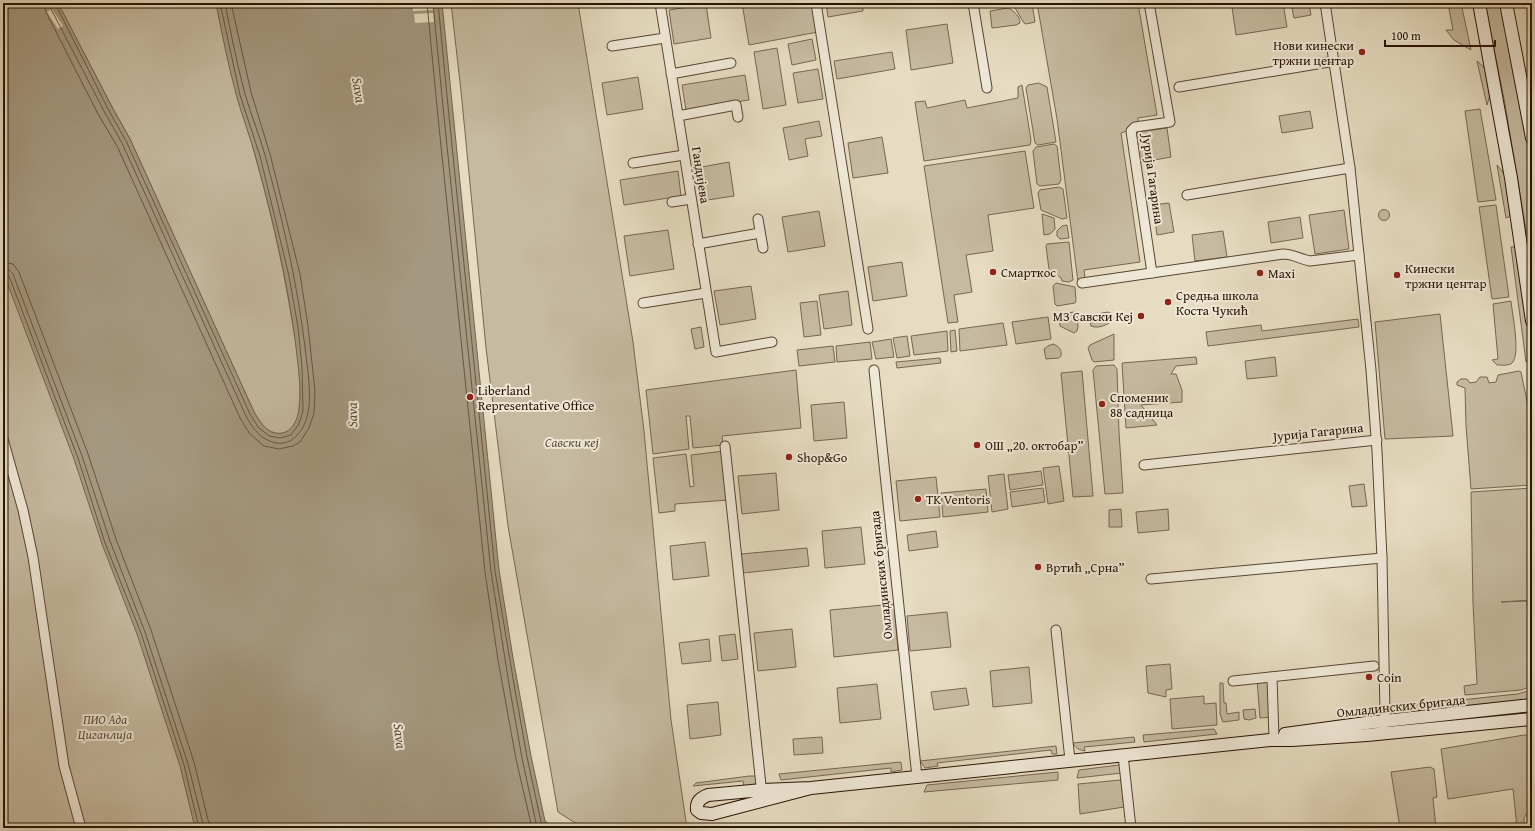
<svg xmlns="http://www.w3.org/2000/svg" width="1535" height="831" font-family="'Gentium Book Plus',serif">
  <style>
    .green { fill: #c6baa1; stroke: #776652 }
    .water { fill: #a59880; stroke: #73634e }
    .pier { fill: #e6dcc1 }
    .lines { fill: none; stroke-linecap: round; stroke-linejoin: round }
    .shore { stroke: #665642; stroke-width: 1 }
    .street-casing { stroke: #584532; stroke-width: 11 }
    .secondary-casing { stroke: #281303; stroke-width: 14 }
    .street { stroke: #efe8d7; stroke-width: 9 }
    .secondary { stroke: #efe8d7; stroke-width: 12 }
    .poi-dot { fill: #8f2418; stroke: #efe8d7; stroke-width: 1.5 }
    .labels { text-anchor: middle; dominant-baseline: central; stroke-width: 4; stroke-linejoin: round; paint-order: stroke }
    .poi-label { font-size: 13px; fill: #281303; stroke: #efe8d7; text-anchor: start }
    .street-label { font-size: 13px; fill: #281303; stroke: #efe8d7 }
    .park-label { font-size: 13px; font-style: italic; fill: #5f4d3a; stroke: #efe8d7 }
    .water-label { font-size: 14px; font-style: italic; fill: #5a4835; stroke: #efe8d7 }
  </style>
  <rect width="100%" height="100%" fill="#e6dcc1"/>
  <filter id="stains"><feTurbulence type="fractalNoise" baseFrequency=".005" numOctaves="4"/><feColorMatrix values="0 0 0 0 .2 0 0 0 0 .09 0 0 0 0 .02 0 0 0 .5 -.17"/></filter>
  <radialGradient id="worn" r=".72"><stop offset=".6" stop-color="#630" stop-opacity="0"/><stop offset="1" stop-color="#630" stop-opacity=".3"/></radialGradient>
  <g class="green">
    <path d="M58,3H216C226,54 241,104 255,155C269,205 281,256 290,308C295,337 303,381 299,410C297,424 289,436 275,433C265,431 259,420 254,412L130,139L112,107Z"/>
    <polygon points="451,3 578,3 633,342 644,431 671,720 687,828 583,828 558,812 508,526 486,348 461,91"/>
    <polygon points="742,3 813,3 818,32 749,45"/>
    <polygon points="826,3 862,3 863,11 828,17"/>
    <polygon points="1012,3 1032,3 1035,22 1026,24 1024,23"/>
    <polygon points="1037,3 1138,3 1157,115 1138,118 1138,125 1127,131 1121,133 1140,262 1084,270 1085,278 1078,282 1057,119"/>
    <polygon points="1256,3 1283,3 1287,27 1236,35 1232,7"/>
    <polygon points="1291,3 1309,3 1311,15 1294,18"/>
    <polygon points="1448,3 1461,3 1471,50 1454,40 1446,30 1453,30"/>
    <polygon points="1485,3 1500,3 1512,57 1532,172 1532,266 1505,104"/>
    <polygon points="706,4 711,38 674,44 669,10"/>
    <path d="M1008,8C1014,11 1020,16 1020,23L1016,25L992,28L990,11Z"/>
    <polygon points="947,24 953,63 911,70 906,30"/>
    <polygon points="812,39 816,60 792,65 788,44"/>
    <polygon points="777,48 786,105 763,109 754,52"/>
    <polygon points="892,52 895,69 837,79 834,61"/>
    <polygon points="1477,61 1486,69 1491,92 1487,105"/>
    <polygon points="818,69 823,99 798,103 793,73"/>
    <polygon points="745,75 749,100 686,110 682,85"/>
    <polygon points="638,77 643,109 607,115 602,83"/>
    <polygon points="1039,83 1047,87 1056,142 1038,145 1035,143 1026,88 1028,85"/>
    <polygon points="1022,85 1031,140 1030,145 924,161 915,102 925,101 927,108 965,100 967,108 1018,98 1018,87"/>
    <polygon points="1480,109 1496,200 1478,202 1465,111"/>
    <polygon points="1310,111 1313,128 1282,133 1279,116"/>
    <polygon points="819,121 822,136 805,139 808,156 789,160 783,128"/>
    <polygon points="1167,128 1171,157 1138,163 1135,136 1138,132"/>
    <polygon points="882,137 888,173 853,178 848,143"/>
    <polygon points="1054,144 1057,146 1061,180 1059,184 1040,186 1037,184 1033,151 1036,147"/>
    <polygon points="1025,151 1034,208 988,215 993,251 966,255 972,292 954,295 958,322 948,323 924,166"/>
    <polygon points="729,162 734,196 701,201 696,168"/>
    <polygon points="1497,165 1506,176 1511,212 1509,217 1506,218"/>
    <polygon points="678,171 681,196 624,205 620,180"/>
    <polygon points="1059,187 1063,189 1067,218 1062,219 1041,210 1038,193 1040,190"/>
    <polygon points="3,196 238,828 3,828"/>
    <polygon points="1169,203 1174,232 1157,235 1153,205"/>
    <polygon points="1496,205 1509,297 1492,299 1479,207"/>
    <circle cx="1384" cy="215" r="5.5"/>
    <polygon points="1344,210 1349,249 1315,254 1309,215"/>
    <polygon points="819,211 825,246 788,252 782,217"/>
    <polygon points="1042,214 1054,218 1055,229 1050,234 1044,235"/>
    <polygon points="1300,217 1303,238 1271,243 1268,222"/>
    <polygon points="1067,225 1069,238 1060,239 1057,236 1057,231 1062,226"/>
    <polygon points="668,230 674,269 630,276 624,236"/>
    <polygon points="1223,231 1227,257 1195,261 1192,235"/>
    <polygon points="1069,242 1073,280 1069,282 1062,281 1061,278 1057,275 1052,279 1050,277 1046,246 1047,244"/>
    <polygon points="1511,247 1516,247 1532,353 1526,362"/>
    <polygon points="902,262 907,296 873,301 868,267"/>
    <polygon points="1056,283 1075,287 1076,301 1075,303 1057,306 1055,304 1053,286"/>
    <polygon points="751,286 756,319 720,325 714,291"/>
    <polygon points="848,291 852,325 824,329 819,295"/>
    <polygon points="817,301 821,335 804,337 800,303"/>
    <path d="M1511,301C1512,313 1521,354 1512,363C1509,366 1501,365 1497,365L1492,360L1498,359L1493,304Z"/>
    <polygon points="1075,312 1077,313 1078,327 1077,331 1074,333 1060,326 1059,314"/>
    <path d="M1108,312L1112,314L1113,320C1107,325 1099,329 1091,326L1090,322L1091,315Z"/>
    <polygon points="1440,314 1453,436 1385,439 1375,322"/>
    <polygon points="1048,317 1051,339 1016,344 1012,322"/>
    <polygon points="1358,319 1359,327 1208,346 1206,332 1261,325 1262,331"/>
    <polygon points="1003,323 1007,345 960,351 959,329"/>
    <polygon points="701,327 704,347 695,349 691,329"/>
    <polygon points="955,330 957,351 951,352 950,331"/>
    <polygon points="947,331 948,351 914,355 911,336"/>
    <polygon points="1114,334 1114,360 1094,362 1092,360 1088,348 1090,345"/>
    <polygon points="907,336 910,356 897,358 893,338"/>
    <polygon points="891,339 894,357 876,359 872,342"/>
    <polygon points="870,342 872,359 837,362 836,346"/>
    <path d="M1053,344C1059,346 1062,350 1061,356L1059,358L1046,359L1044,349L1048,346Z"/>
    <polygon points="833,346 835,362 799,366 797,350"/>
    <polygon points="1196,357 1197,364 1176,366 1171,374 1176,374 1182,390 1182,402 1141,405 1157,425 1126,428 1122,363"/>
    <polygon points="1275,357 1277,376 1247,379 1245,361"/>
    <polygon points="940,358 941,363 897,368 896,362"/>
    <polygon points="1114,365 1117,369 1119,432 1123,493 1105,494 1093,370 1096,366"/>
    <polygon points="796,370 801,428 722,436 723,445 693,448 690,416 686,416 689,449 653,454 646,390"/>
    <polygon points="1082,371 1093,496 1073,497 1061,373"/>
    <polygon points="1519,371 1521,372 1531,421 1532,485 1471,489 1466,426 1465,388 1457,385 1457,382 1461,379 1467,379 1470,383 1476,382 1480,377 1487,377 1489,383 1496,382 1498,375"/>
    <polygon points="844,402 847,438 814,441 811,405"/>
    <polygon points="724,451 728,500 675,504 675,511 659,513 653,458 686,454 690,487 694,486 691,455"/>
    <polygon points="1059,466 1064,501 1048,504 1043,468"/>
    <polygon points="1041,471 1043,485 1010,490 1008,475"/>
    <polygon points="776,473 779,510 742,514 738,476"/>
    <polygon points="1004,474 1008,509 992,512 988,476"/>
    <polygon points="936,477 940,517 900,521 896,481"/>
    <polygon points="1364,484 1367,506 1352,507 1349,486"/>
    <polygon points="1043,488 1045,502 1012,507 1010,492"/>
    <polygon points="1532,488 1532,600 1501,602 1527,601 1528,612 1532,612 1532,686 1521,690 1465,695 1464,686 1477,684 1473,603 1471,492"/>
    <polygon points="986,489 988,512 943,517 941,493"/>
    <polygon points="1121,509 1122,527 1109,527 1109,510"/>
    <polygon points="1168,509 1169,530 1138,533 1136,512"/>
    <polygon points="861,527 865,564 825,568 822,531"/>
    <polygon points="936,531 938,547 909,551 907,535"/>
    <polygon points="705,542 709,576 673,580 670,546"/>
    <polygon points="807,548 809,566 743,573 741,554"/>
    <polygon points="894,604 898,650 834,657 830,610"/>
    <polygon points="947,612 951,647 910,651 907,616"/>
    <polygon points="792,629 796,667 758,671 754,633"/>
    <polygon points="735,634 738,659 722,661 719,636"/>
    <polygon points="709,639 711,661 682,664 679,643"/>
    <polygon points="1170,664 1172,689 1166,690 1166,697 1148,693 1146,666"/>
    <polygon points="1029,667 1032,703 993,707 990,671"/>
    <polygon points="1270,679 1272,717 1260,718 1257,680"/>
    <polygon points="1220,683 1223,683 1224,703 1226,703 1227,714 1239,712 1239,720 1223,722 1220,714"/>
    <polygon points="877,684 881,719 840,723 837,688"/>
    <polygon points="966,688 969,705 934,710 931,692"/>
    <polygon points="1532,690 1532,698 1528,700 1405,714 1404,710 1404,706 1517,694"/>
    <polygon points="1204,696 1204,704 1216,703 1217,725 1172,729 1170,699"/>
    <polygon points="718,702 721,735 690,739 687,705"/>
    <polygon points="1255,709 1256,718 1249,720 1244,719 1243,710"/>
    <polygon points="1214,729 1217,734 1144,742 1143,735"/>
    <polygon points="1524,735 1532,736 1532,805 1524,818 1524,828 1517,828 1513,789 1448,799 1441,749"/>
    <polygon points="822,737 823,753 794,755 793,739"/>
    <path d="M1134,737L1135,742L1084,747L1085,751C1079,750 1075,748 1073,743Z"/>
    <polygon points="1056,746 1057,754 1052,754 1051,750 937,763 938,766 925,768 920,761"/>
    <polygon points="901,762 902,770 891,772 891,768 781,780 779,774"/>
    <polygon points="1119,765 1122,773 1077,778 1079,770"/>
    <polygon points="1430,767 1434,769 1437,797 1433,798 1436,828 1400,828 1391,772"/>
    <polygon points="1058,772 1058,780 924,792 927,785"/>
    <polygon points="749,776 757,776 758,783 754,786 744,788 743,781 693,786 696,783"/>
    <polygon points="1121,780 1124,807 1080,814 1078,784"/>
  </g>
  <path class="water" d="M3,3H58L112,107L130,139L254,412C259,420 265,431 275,433C289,436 297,423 299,410C302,389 298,367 296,347C288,283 273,219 256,158C250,136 242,116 236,94C228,64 222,34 216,3H442L499,570L513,658L531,756L545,821L554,828H195L180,766L137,634L102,544L74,459L3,272Z"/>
  <g class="pier">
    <polygon points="432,3 433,10 413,11 413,4"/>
    <polygon points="52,9 63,26 58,29 47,12"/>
    <polygon points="433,13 434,22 415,23 414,14"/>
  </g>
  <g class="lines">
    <g class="shore">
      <polyline points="44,3 46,12 98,114 117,146 241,420 250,434 264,446 279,449 293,446 300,442 309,428 314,413 315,391 308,326 300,274 270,154 251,92 231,3"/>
      <path d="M50,3L51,9L104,111L122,143L246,416C253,429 261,440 276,443C294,446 305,428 308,413C312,394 307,366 305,347C297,282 282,217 265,155C259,134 251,115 245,94C237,64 231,34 225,3"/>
      <polyline points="55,3 108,109 126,141 250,414 258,427 269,436 280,438 291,435 299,424 303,411 302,368 298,327 289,276 260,156 240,95 220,3"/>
      <polyline points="427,3 438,117 485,572 498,660 516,759 532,828"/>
      <polyline points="433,3 444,117 491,572 510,690 522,758 536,823 539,828"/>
      <polyline points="438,3 449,116 495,571 515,690 527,757 541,822 548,828"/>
      <polyline points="3,262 13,264 19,272 88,454 116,539 151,630 194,762 210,828"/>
      <polyline points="3,268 9,270 13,274 82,456 110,541 145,632 188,764 204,828"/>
      <polyline points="3,273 6,274 9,276 78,458 105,543 141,633 184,765 199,828"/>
    </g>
    <g class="street-casing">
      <g id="street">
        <polyline points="660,3 716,352 772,342"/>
        <polyline points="816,3 868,329"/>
        <polyline points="973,3 987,88"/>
        <polyline points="1149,3 1170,122 1135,127 1131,131 1152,273"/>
        <polyline points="1325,3 1350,168 1371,370 1377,451 1382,558 1385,714 1383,726"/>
        <polyline points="612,46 665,38"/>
        <polyline points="671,74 731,63"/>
        <polyline points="1179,87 1335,61"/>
        <polyline points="678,116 736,105 738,117"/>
        <polyline points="633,163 684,155"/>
        <polyline points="1187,195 1350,168"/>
        <polyline points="672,202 691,199"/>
        <polyline points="758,219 763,248"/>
        <polyline points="698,244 760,233"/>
        <path d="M1082,283L1283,254C1293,254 1300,259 1310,261L1359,255"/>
        <polyline points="643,303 706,293"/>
        <polyline points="874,370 917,777"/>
        <polyline points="3,439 23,510 33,557 64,766 81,828"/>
        <polyline points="725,446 762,795"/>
        <polyline points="1144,465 1377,440"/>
        <polyline points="1151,579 1382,558"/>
        <polyline points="1056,630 1070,760"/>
        <polyline points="1272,677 1274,739"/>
        <polyline points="1233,681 1374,666"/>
        <polyline points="1123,755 1131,828"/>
      </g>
    </g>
    <g class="secondary-casing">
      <g id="secondary">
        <polyline points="1479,3 1511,178 1532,321"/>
        <polyline points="1506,3 1532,138"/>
        <polyline points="1285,734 1366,723 1532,705"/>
        <path d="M811,788L712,814L701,813L697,810C696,801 701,798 708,795L762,790L811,788L1270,740H1292L1367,735L1532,719"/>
      </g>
    </g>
    <use href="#street" class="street"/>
    <use href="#secondary" class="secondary"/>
  </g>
  <g class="poi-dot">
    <circle cx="1362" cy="52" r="4"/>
    <circle cx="993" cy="272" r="4"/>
    <circle cx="1260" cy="273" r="4"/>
    <circle cx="1397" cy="275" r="4"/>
    <circle cx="1168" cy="302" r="4"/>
    <circle cx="1141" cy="316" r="4"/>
    <circle cx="470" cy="397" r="4"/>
    <circle cx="1102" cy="404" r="4"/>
    <circle cx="977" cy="445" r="4"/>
    <circle cx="789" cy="457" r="4"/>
    <circle cx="918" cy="499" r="4"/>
    <circle cx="1038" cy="567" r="4"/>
    <circle cx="1369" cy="677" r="4"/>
  </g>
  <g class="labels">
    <g class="poi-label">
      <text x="1354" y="45" text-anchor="end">Нови кинески<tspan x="1354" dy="15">тржни центар</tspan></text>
      <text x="1405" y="268">Кинески<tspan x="1405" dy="15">тржни центар</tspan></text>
      <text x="1001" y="272">Смарткос</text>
      <text x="1268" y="273">Maxi</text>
      <text x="1176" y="295">Средња школа<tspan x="1176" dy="15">Коста Чукић</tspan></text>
      <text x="1133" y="316" text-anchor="end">МЗ Савски Кеј</text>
      <text x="478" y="390">Liberland<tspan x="478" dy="15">Representative Office</tspan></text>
      <text x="1110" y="397">Споменик<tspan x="1110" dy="15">88 садница</tspan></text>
      <text x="985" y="445">ОШ „20. октобар”</text>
      <text x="797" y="457">Shop&amp;Go</text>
      <text x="926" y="499">TK Ventoris</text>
      <text x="1046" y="567">Вртић „Срна”</text>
      <text x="1377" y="677">Coin</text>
    </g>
    <g class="street-label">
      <text transform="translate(701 175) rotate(81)">Гандијева</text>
      <text transform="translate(1153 179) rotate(82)">Јурија Гагарина</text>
      <text transform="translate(1318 432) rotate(-6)">Јурија Гагарина</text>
      <text transform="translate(881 575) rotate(-96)">Омладинских бригада</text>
      <text transform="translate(1401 706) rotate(-6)">Омладинских бригада</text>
    </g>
    <g class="park-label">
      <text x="572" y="442">Савски кеј</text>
      <text x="105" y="719">ПИО Ада<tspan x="105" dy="15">Циганлија</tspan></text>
    </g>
    <g class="water-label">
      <text transform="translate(359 90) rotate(81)">Sava</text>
      <text transform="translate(352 415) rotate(-91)">Sava</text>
      <text transform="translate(400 736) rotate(83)">Sava</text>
    </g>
  </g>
  <rect width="1535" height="831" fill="none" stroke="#e6dcc1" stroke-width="16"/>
  <rect x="4" y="4" width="1527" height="823" fill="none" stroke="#281303" stroke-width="2"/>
  <rect x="8" y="8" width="1519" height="815" fill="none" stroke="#281303"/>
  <path d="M1385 40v6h110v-6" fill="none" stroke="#281303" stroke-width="2"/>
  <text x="1391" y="40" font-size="12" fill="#281303" stroke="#efe8d7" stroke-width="3" paint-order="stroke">100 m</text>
  <rect width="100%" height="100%" filter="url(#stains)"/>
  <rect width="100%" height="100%" fill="url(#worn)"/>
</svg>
